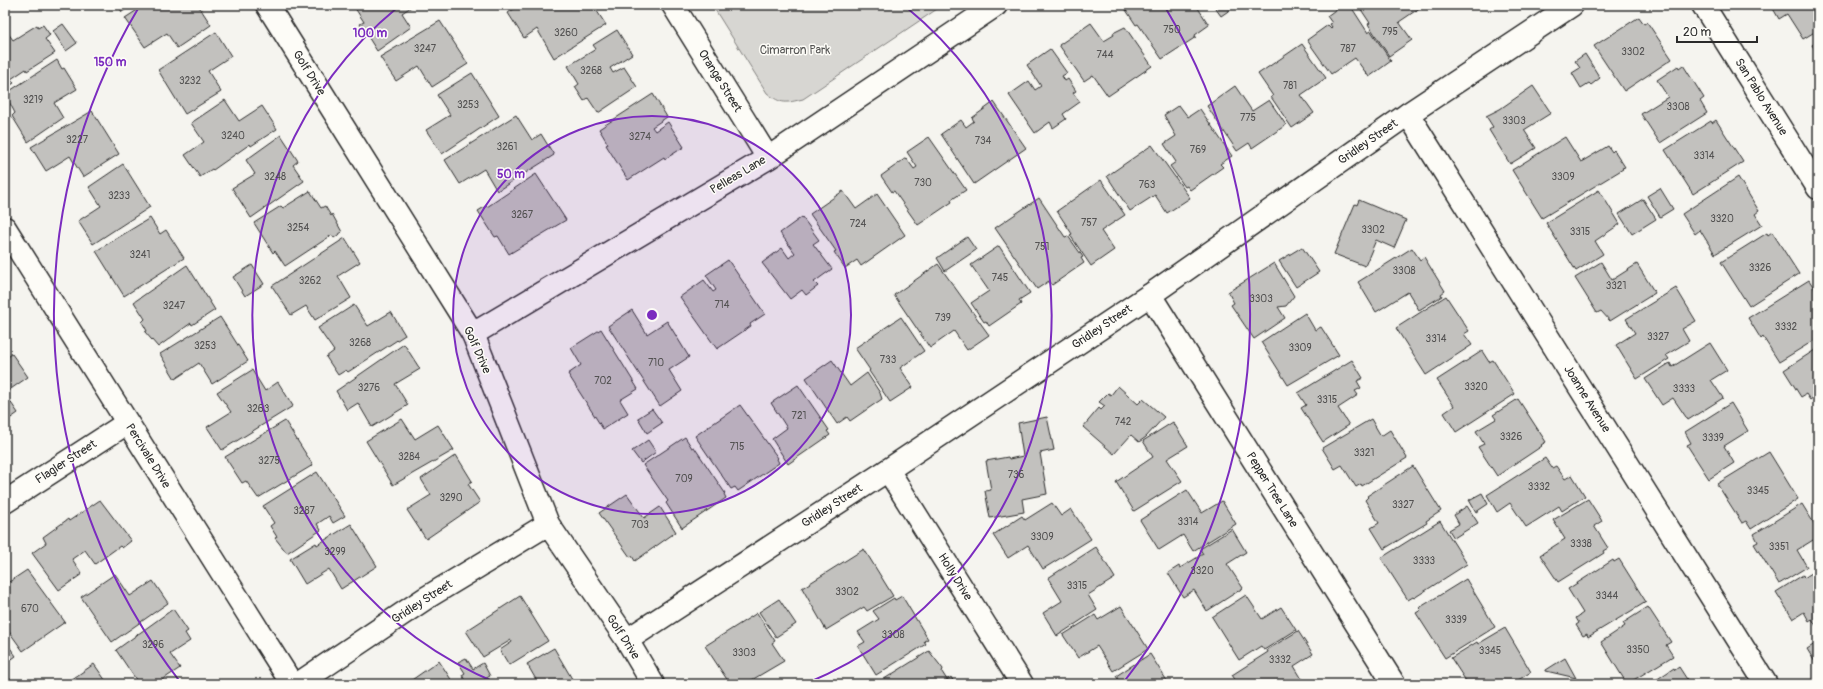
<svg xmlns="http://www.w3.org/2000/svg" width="1823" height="689" font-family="Pangolin,sans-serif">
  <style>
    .green { fill: #d7d6d2; stroke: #81807e }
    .building { fill: #c2c1be; stroke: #2b2b2b }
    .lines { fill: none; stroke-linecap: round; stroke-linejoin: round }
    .street-casing { stroke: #2b2b2b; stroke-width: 25 }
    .street { stroke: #fdfcf7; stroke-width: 22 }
    .ring { fill: none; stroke: #7b2cbf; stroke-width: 2 }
    .labels { text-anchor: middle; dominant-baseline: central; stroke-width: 3; stroke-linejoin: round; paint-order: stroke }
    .number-label { font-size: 10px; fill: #515050 }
    .park-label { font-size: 12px; fill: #565655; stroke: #fdfcf7 }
    .street-label { font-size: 12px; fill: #2b2b2b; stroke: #fdfcf7 }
    .centre { fill: #7b2cbf; stroke: #fdfcf7; stroke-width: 2 }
    .ring-label { font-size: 12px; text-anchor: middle; font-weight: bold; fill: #7b2cbf; stroke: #fdfcf7; stroke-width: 3; stroke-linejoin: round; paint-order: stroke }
  </style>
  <rect width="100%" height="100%" fill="#f5f4ef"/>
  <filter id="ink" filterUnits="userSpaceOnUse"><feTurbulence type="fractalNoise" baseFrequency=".025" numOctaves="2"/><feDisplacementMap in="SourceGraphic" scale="8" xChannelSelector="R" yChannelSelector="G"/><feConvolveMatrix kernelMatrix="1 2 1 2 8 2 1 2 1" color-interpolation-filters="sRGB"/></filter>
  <g filter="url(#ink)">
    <path class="green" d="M712,5H943L803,99C786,103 782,105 767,93Z"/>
    <g class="building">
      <polygon points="118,5 132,5 122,12"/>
      <polygon points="145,5 198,5 211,25 177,48 167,33 145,47 125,18"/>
      <polygon points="353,5 414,5 402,13 411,27 377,51 360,24 364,22"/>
      <polygon points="520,5 593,5 606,25 554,58 537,29 524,38 508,13"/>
      <polygon points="1127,5 1196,5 1209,25 1195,35 1196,37 1162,59 1138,24 1136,25 1124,7"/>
      <polygon points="1213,5 1237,5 1221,16"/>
      <polygon points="1342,5 1350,5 1368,33 1371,31 1391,61 1369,77 1355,58 1331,74 1307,40 1328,25 1331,28 1332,27 1330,24 1332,23 1327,16"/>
      <polygon points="1358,5 1424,5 1399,22 1412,40 1389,56 1368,24 1370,23"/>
      <polygon points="1771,5 1818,5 1818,30 1803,39 1787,14 1779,19"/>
      <polygon points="1639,17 1644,24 1647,22 1672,59 1624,91 1594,46"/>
      <polygon points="440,21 468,64 432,87 419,66 396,81 380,57"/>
      <polygon points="1091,23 1104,41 1114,35 1113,33 1125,27 1152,66 1108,96 1093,75 1084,81 1059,45"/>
      <polygon points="63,24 77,43 66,51 53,31"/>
      <polygon points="37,25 38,28 43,25 50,35 45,39 55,53 27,71 26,69 11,79 14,83 6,88 5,29 13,40"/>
      <polygon points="617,30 632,54 610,68 613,73 624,67 637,87 598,113 588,98 584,101 575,87 579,84 568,66 596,49 593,45"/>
      <polygon points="216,32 231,56 208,71 221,92 185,114 158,70"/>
      <polygon points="1818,41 1818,55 1812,45"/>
      <polygon points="1302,44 1326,78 1301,95 1314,113 1292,128 1271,97 1273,96 1258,74"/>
      <polygon points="1050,49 1067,73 1062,76 1065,81 1068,79 1076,91 1073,93 1080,102 1063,114 1066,119 1053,128 1050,122 1035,133 1009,95 1029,81 1035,90 1041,86 1027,65"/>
      <polygon points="1585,54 1600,78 1591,85 1589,83 1581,88 1572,73 1580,68 1575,61"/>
      <polygon points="57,60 62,69 64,68 77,89 54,103 63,118 28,142 12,116 15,113 5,94"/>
      <polygon points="1683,65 1704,98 1700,101 1707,113 1660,143 1641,114 1668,97 1657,80 1678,66 1679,68"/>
      <polygon points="472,73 499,116 442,154 426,130 450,115 437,95"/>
      <polygon points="1235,86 1252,111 1269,100 1286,125 1252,148 1249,143 1237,151 1207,106"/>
      <polygon points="1533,86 1551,113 1524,130 1536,148 1510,164 1489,130 1493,127 1486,116 1500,109"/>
      <polygon points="653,94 667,117 652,127 655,131 668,122 684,147 665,159 664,157 628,180 606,145 608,144 599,129"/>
      <polygon points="225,100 239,121 262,106 277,129 251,146 250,144 213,170 212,169 200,177 185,155 204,142 191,123"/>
      <polygon points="994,102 1026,148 974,184 941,134 961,120 966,127 974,121 972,118"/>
      <polygon points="1179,105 1188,117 1200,109 1232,156 1220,164 1223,167 1190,190 1187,186 1185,187 1170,166 1176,162 1164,144 1176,136 1164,115"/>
      <polygon points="92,111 119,154 83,177 70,156 46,171 31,147"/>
      <polygon points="516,115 532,140 541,134 554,155 497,191 484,169 460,184 445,160"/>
      <polygon points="1716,120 1743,162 1693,194 1665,150 1711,121 1712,123"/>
      <polygon points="281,135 298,161 293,165 304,181 251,218 232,188 255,174 246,160"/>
      <polygon points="929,137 966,190 951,200 952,202 918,225 894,191 892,192 881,176 906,158 914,169 917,167 907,152"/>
      <polygon points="1565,137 1581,162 1608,146 1612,152 1614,150 1625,167 1622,168 1623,169 1542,218 1512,170"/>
      <polygon points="1152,145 1190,198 1167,213 1155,195 1130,211 1107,176"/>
      <polygon points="123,164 150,207 93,244 78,221 101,206 89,187"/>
      <polygon points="536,174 566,220 509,254 498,236 495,237 478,211 486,206 487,207"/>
      <polygon points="1738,177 1759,211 1755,214 1762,225 1715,254 1700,230 1695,234 1682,214"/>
      <polygon points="1101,180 1125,215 1101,231 1114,250 1091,266 1070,235 1072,234 1057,211"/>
      <polygon points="1660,188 1673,209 1660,217 1647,196"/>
      <polygon points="1599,190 1620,224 1595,241 1603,254 1576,271 1546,223"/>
      <polygon points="310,191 321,208 325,206 331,216 332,214 342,232 334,238 332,235 285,266 275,251 273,253 254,223 281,206 283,208"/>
      <polygon points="843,191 856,209 877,194 905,235 861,266 857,260 845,268 834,252 836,251 810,214"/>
      <polygon points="1039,198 1065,237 1068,236 1083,257 1081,258 1084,263 1052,285 1049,281 1037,289 995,228"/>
      <polygon points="1643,199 1656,219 1632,234 1619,214"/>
      <polygon points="1359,200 1406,220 1394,248 1376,240 1365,266 1334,254 1355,204 1357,205"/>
      <polygon points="802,217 819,240 813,244 832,269 814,282 818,286 806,295 802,290 790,299 762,263 782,248 789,258 795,253 780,233"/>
      <polygon points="150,218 160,234 166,230 184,258 124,296 96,251"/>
      <polygon points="1772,232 1799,274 1749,306 1721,262 1767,233 1768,235"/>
      <polygon points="967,237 976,250 945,271 937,258"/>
      <polygon points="345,238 360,262 338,276 351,298 315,320 306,306 291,315 272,286"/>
      <polygon points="999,246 1030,293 1019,300 1021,304 989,326 986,321 984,322 971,303 989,291 971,265"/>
      <polygon points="1302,247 1319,272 1296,287 1279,261"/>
      <polygon points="1412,248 1420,260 1424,257 1445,291 1441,294 1442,296 1419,310 1408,292 1376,312 1358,282"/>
      <polygon points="728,260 765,314 750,324 751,326 717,349 680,297 704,280 713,292 716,290 706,275"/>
      <polygon points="1601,262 1612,280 1637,264 1655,293 1610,321 1601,311 1597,313 1575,278"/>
      <polygon points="1274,263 1294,296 1286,306 1278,307 1285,318 1254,339 1231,305 1234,303 1228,292"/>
      <polygon points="938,264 989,335 967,350 954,331 930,348 894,295"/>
      <polygon points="187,265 215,310 192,325 191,323 158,347 145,332 147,331 142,322 145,319 134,302"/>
      <polygon points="252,265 264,284 245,296 233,277"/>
      <polygon points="1809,280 1818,294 1818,305 1815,307 1818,312 1818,338 1779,362 1763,337 1761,339 1748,318"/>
      <polygon points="1676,288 1696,321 1682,329 1689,341 1666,355 1669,359 1637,379 1616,345 1635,333 1626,319"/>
      <polygon points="1446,296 1469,331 1464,334 1472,345 1426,375 1396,328"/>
      <polygon points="354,305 368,326 391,312 405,335 348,372 346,370 338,375 326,357 334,351 318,328"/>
      <polygon points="632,310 647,334 667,321 689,357 669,370 682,391 660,406 608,326"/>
      <polygon points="1305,313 1315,330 1321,327 1339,355 1288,385 1261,342"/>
      <polygon points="220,317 248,361 212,384 199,363 175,379 160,354"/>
      <polygon points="901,317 924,351 900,368 913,387 890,402 869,371 870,370 855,348"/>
      <polygon points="601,329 638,389 620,400 628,413 603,429 568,374 581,365 571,348"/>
      <polygon points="1710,343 1727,370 1711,380 1723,398 1688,420 1673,398 1662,405 1645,379 1670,363 1672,367"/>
      <polygon points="404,344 420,369 395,384 408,405 372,427 358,403 347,410 336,391"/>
      <polygon points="1818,348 1818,397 1817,395 1810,400 1806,394 1801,397 1784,370"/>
      <polygon points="1482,351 1489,362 1493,360 1515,394 1456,432 1444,413 1454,406 1437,380"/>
      <polygon points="12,354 28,377 5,393 5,359"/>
      <polygon points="832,360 850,386 867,373 880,393 882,399 850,421 847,417 837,424 806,378"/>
      <polygon points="1352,360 1363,378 1357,381 1361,388 1355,391 1358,395 1338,408 1349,425 1323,442 1301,408 1306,405 1298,393"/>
      <polygon points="252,370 265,391 278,382 293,406 222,450 207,427 231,412 217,392"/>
      <polygon points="798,385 829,430 827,431 830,435 788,464 772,439 787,428 771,403"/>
      <polygon points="1118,386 1138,404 1143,399 1164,417 1146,437 1139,442 1131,435 1114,454 1083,427 1099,408 1101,410 1105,406 1099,402 1108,393 1111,395"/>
      <polygon points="5,394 18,413 5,422"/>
      <polygon points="1518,399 1546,442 1541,445 1542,446 1497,476 1478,447 1484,444 1476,431 1496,419 1493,415"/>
      <polygon points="1731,403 1748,431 1724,446 1734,463 1709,479 1687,445 1691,443 1685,432"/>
      <polygon points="740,405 778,458 777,459 779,463 738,491 735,487 731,489 695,436"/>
      <polygon points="652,409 662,423 647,433 638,418"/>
      <polygon points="1047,417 1054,450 1040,453 1047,494 1022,499 1024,512 990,518 985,491 991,490 986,461 1008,457 1009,459 1023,456 1018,423"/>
      <polygon points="402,419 415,439 438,425 454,450 393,485 366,441"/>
      <polygon points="1371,419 1381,436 1390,430 1407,458 1362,486 1361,484 1356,487 1342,465 1335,469 1322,448"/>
      <polygon points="285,421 313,465 258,498 246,481 242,483 225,457"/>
      <polygon points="1173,422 1188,446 1167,459 1182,481 1134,511 1116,482 1153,457 1143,441"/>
      <polygon points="685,437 692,448 694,447 725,493 724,494 726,498 682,528 666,503 668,501 643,465"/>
      <polygon points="648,440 656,452 641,463 632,451"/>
      <polygon points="1769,452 1798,499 1751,529 1746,521 1742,523 1717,484"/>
      <polygon points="456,455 472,481 468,484 480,502 426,539 407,510 431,495 421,479"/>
      <polygon points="1545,458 1552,468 1556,466 1565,479 1572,475 1585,496 1562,511 1559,506 1526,527 1510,503 1497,512 1487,495"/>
      <polygon points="1413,466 1441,511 1426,521 1427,523 1384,549 1371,528 1379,523 1365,500 1368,497 1367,496"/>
      <polygon points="317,472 345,516 333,523 329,516 317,524 321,530 287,553 275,538 277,537 270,526 274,523 263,506"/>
      <polygon points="1187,490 1202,513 1222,501 1236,524 1193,551 1183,535 1159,550 1140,520"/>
      <polygon points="1482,493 1488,504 1476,512 1469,500"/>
      <polygon points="627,494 644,518 660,507 676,532 635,561 632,556 630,557 599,513"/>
      <polygon points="1588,499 1602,521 1594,526 1608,548 1603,551 1604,553 1558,582 1540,555 1565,539 1553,520"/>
      <polygon points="100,500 131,541 122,548 120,546 95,564 85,550 72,559 82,574 59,590 32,553 46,543 43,537 68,519 69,521"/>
      <polygon points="1052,503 1061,516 1071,509 1091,539 1043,569 1028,545 1008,558 993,535 1022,516 1025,520"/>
      <polygon points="1802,504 1818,530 1818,537 1797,550 1807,567 1779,584 1754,544 1758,542 1754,534"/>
      <polygon points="1467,506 1478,523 1454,538 1449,530 1459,524 1454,515"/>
      <polygon points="1440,521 1467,564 1414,598 1413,597 1408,600 1381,558"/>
      <polygon points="351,524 377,566 341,589 329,569 305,584 290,559 316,543 317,545"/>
      <polygon points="1232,529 1246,552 1227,564 1243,588 1207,611 1194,590 1183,597 1168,573 1179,566 1180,568 1203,554 1200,549"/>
      <polygon points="1096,547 1115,578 1088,595 1097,610 1057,636 1043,613 1062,601 1048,578"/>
      <polygon points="864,549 893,596 867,611 864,607 826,630 802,588"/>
      <polygon points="1619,559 1646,602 1588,637 1587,634 1583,636 1576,625 1579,623 1576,618 1583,613 1568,589 1613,560 1614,562"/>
      <polygon points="1818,569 1818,629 1812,619 1809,621 1804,612 1793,619 1776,592 1803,575 1804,578"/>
      <polygon points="27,570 65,622 23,651 5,626 5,579 9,582"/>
      <polygon points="115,574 130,596 153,581 168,603 112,642 81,597"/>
      <polygon points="1466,579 1495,627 1445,658 1416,613 1421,610 1419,608"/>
      <polygon points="1246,595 1262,619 1281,607 1296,630 1264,650 1261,646 1239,660 1212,617"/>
      <polygon points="520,596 548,641 509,665 500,650 512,642 511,640 483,657 466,631"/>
      <polygon points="902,596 928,639 924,641 926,644 876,675 858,646 865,642 858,632 879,619 873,611 894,598 895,600"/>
      <polygon points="779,599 796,624 776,637 759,612"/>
      <polygon points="1121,606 1148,649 1113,671 1097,646 1078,658 1063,635 1095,615 1098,620"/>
      <polygon points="1648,607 1671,642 1666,645 1673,656 1627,684 1601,642 1625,626 1623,623"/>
      <polygon points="173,609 188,631 185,633 190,641 170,654 180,668 156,684 139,684 116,650"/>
      <polygon points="757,613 775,641 772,643 784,661 745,684 730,684 705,646"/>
      <polygon points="1505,628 1531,672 1512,684 1468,684 1451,658 1477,642 1478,644"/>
      <polygon points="1298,631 1313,654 1294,666 1305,684 1238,684 1232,675 1268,652 1267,650"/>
      <polygon points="5,641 16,656 5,664"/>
      <polygon points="1818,642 1818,667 1807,649"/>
      <polygon points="554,648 575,684 536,684 538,683 527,664"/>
      <polygon points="929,651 943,669 942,672 947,680 951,677 955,684 883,684 881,681"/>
      <polygon points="1150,654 1169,684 1121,684 1116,676"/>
      <polygon points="466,658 473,669 483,663 490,676 476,684 467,684 462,675 465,673 458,662"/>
      <polygon points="1565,658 1576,678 1546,671 1546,670"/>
      <polygon points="439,661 454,684 406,684"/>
      <polygon points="94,664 108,684 65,684"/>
      <polygon points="1679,667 1690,684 1650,684 1674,668 1675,670"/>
    </g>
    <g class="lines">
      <g class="street-casing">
        <g id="street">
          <polyline points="267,5 473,334 548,524 627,640 653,684"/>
          <polyline points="673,5 768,158"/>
          <polyline points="1703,5 1818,188"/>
          <polyline points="1408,114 1766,684"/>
          <polyline points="5,228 292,684"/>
          <polyline points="1150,295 1394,684"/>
          <polyline points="473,334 768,158 996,5"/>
          <polyline points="888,470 1022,684"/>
          <polyline points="5,502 127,423"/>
          <polyline points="627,640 888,470 1150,295 1408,114 1572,5"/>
          <polyline points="298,684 426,598 548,524"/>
        </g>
      </g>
      <use href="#street" class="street"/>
    </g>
  </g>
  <circle cx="652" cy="315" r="199" fill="#7b2cbf" fill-opacity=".12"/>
  <g class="ring">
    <circle cx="652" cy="315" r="199"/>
    <path d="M499 684A399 399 0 0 1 398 7M906 7A399 399 0 0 1 805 684"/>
    <path d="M181 683A598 598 0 0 1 139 7M1165 7A598 598 0 0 1 1123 683"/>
  </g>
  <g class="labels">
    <g class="number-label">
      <text x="1172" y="30">750</text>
      <text x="1390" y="32">795</text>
      <text x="566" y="33">3260</text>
      <text x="425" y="49">3247</text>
      <text x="1348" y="49">787</text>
      <text x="1633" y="52">3302</text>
      <text x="1105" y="55">744</text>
      <text x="591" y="71">3268</text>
      <text x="190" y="81">3232</text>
      <text x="1290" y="86">781</text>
      <text x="33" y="100">3219</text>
      <text x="468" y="105">3253</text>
      <text x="1678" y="107">3308</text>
      <text x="1248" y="118">775</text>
      <text x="1514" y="121">3303</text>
      <text x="233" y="136">3240</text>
      <text x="640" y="137">3274</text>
      <text x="77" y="140">3227</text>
      <text x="983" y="141">734</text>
      <text x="507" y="147">3261</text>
      <text x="1198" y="150">769</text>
      <text x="1704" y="156">3314</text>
      <text x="275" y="177">3248</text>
      <text x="1563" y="177">3309</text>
      <text x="923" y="183">730</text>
      <text x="1147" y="185">763</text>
      <text x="119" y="196">3233</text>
      <text x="522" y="215">3267</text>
      <text x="1722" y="219">3320</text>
      <text x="1089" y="223">757</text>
      <text x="858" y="224">724</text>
      <text x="298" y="228">3254</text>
      <text x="1373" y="230">3302</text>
      <text x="1580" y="232">3315</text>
      <text x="1042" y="247">751</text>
      <text x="140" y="255">3241</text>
      <text x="1760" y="268">3326</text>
      <text x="1404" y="271">3308</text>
      <text x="1000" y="278">745</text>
      <text x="310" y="281">3262</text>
      <text x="1616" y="286">3321</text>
      <text x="1261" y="299">3303</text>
      <text x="722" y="305">714</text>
      <text x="174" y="306">3247</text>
      <text x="943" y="318">739</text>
      <text x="1786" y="327">3332</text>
      <text x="1658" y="337">3327</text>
      <text x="1436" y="339">3314</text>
      <text x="360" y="343">3268</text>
      <text x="205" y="346">3253</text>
      <text x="1300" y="348">3309</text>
      <text x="888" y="360">733</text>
      <text x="656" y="363">710</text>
      <text x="603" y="381">702</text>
      <text x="1476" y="387">3320</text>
      <text x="369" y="388">3276</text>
      <text x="1684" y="389">3333</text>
      <text x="1327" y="400">3315</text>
      <text x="258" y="409">3263</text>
      <text x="799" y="416">721</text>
      <text x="1123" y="422">742</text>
      <text x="1511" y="437">3326</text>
      <text x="1713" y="438">3339</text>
      <text x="737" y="447">715</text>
      <text x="1364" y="453">3321</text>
      <text x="409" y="457">3284</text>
      <text x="269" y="461">3275</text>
      <text x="1016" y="475">736</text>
      <text x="684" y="479">709</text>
      <text x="1539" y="487">3332</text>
      <text x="1758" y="491">3345</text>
      <text x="451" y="498">3290</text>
      <text x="1403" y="505">3327</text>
      <text x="304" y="511">3287</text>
      <text x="1188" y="522">3314</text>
      <text x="640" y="525">703</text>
      <text x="1042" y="537">3309</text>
      <text x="1581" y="544">3338</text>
      <text x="1779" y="547">3351</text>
      <text x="335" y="552">3299</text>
      <text x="1424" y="561">3333</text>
      <text x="1202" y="571">3320</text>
      <text x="1077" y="586">3315</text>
      <text x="847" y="592">3302</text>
      <text x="1607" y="596">3344</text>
      <text x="30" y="609">670</text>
      <text x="1456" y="620">3339</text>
      <text x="893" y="635">3308</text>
      <text x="153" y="645">3296</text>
      <text x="1638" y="650">3350</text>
      <text x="1490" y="651">3345</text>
      <text x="744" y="653">3303</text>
      <text x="1280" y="660">3332</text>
    </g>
    <g class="park-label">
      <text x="795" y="50">Cimarron Park</text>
    </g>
    <g class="street-label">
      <text transform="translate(309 73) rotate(58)">Golf Drive</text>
      <text transform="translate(720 81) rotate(58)">Orange Street</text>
      <text transform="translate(1761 97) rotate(58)">San Pablo Avenue</text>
      <text transform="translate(1368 142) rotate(-35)">Gridley Street</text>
      <text transform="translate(738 175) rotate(-31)">Pelleas Lane</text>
      <text transform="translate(1102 327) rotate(-34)">Gridley Street</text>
      <text transform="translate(477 350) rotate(66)">Golf Drive</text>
      <text transform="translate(1587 399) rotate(58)">Joanne Avenue</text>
      <text transform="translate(148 456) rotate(58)">Percivale Drive</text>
      <text transform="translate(66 462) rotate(-33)">Flagler Street</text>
      <text transform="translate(1272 490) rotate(58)">Pepper Tree Lane</text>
      <text transform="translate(832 506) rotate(-33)">Gridley Street</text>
      <text transform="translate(955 577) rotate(58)">Holly Drive</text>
      <text transform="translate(422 602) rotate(-33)">Gridley Street</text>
      <text transform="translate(623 637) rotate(57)">Golf Drive</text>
    </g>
  </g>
  <circle cx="652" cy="315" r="6" class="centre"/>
  <g class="ring-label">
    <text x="370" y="37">100 m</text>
    <text x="110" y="66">150 m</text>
    <text x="511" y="178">50 m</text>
  </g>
  <rect width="1823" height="689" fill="none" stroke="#fdfcf7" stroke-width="20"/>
  <rect x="10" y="10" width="1803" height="669" fill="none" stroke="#2b2b2b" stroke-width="1.5" filter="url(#ink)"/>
  <path d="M1677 36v6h80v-6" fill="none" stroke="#2b2b2b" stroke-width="2"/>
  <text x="1683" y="36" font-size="12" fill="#2b2b2b" stroke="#fdfcf7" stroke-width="3" paint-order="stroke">20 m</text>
</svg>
